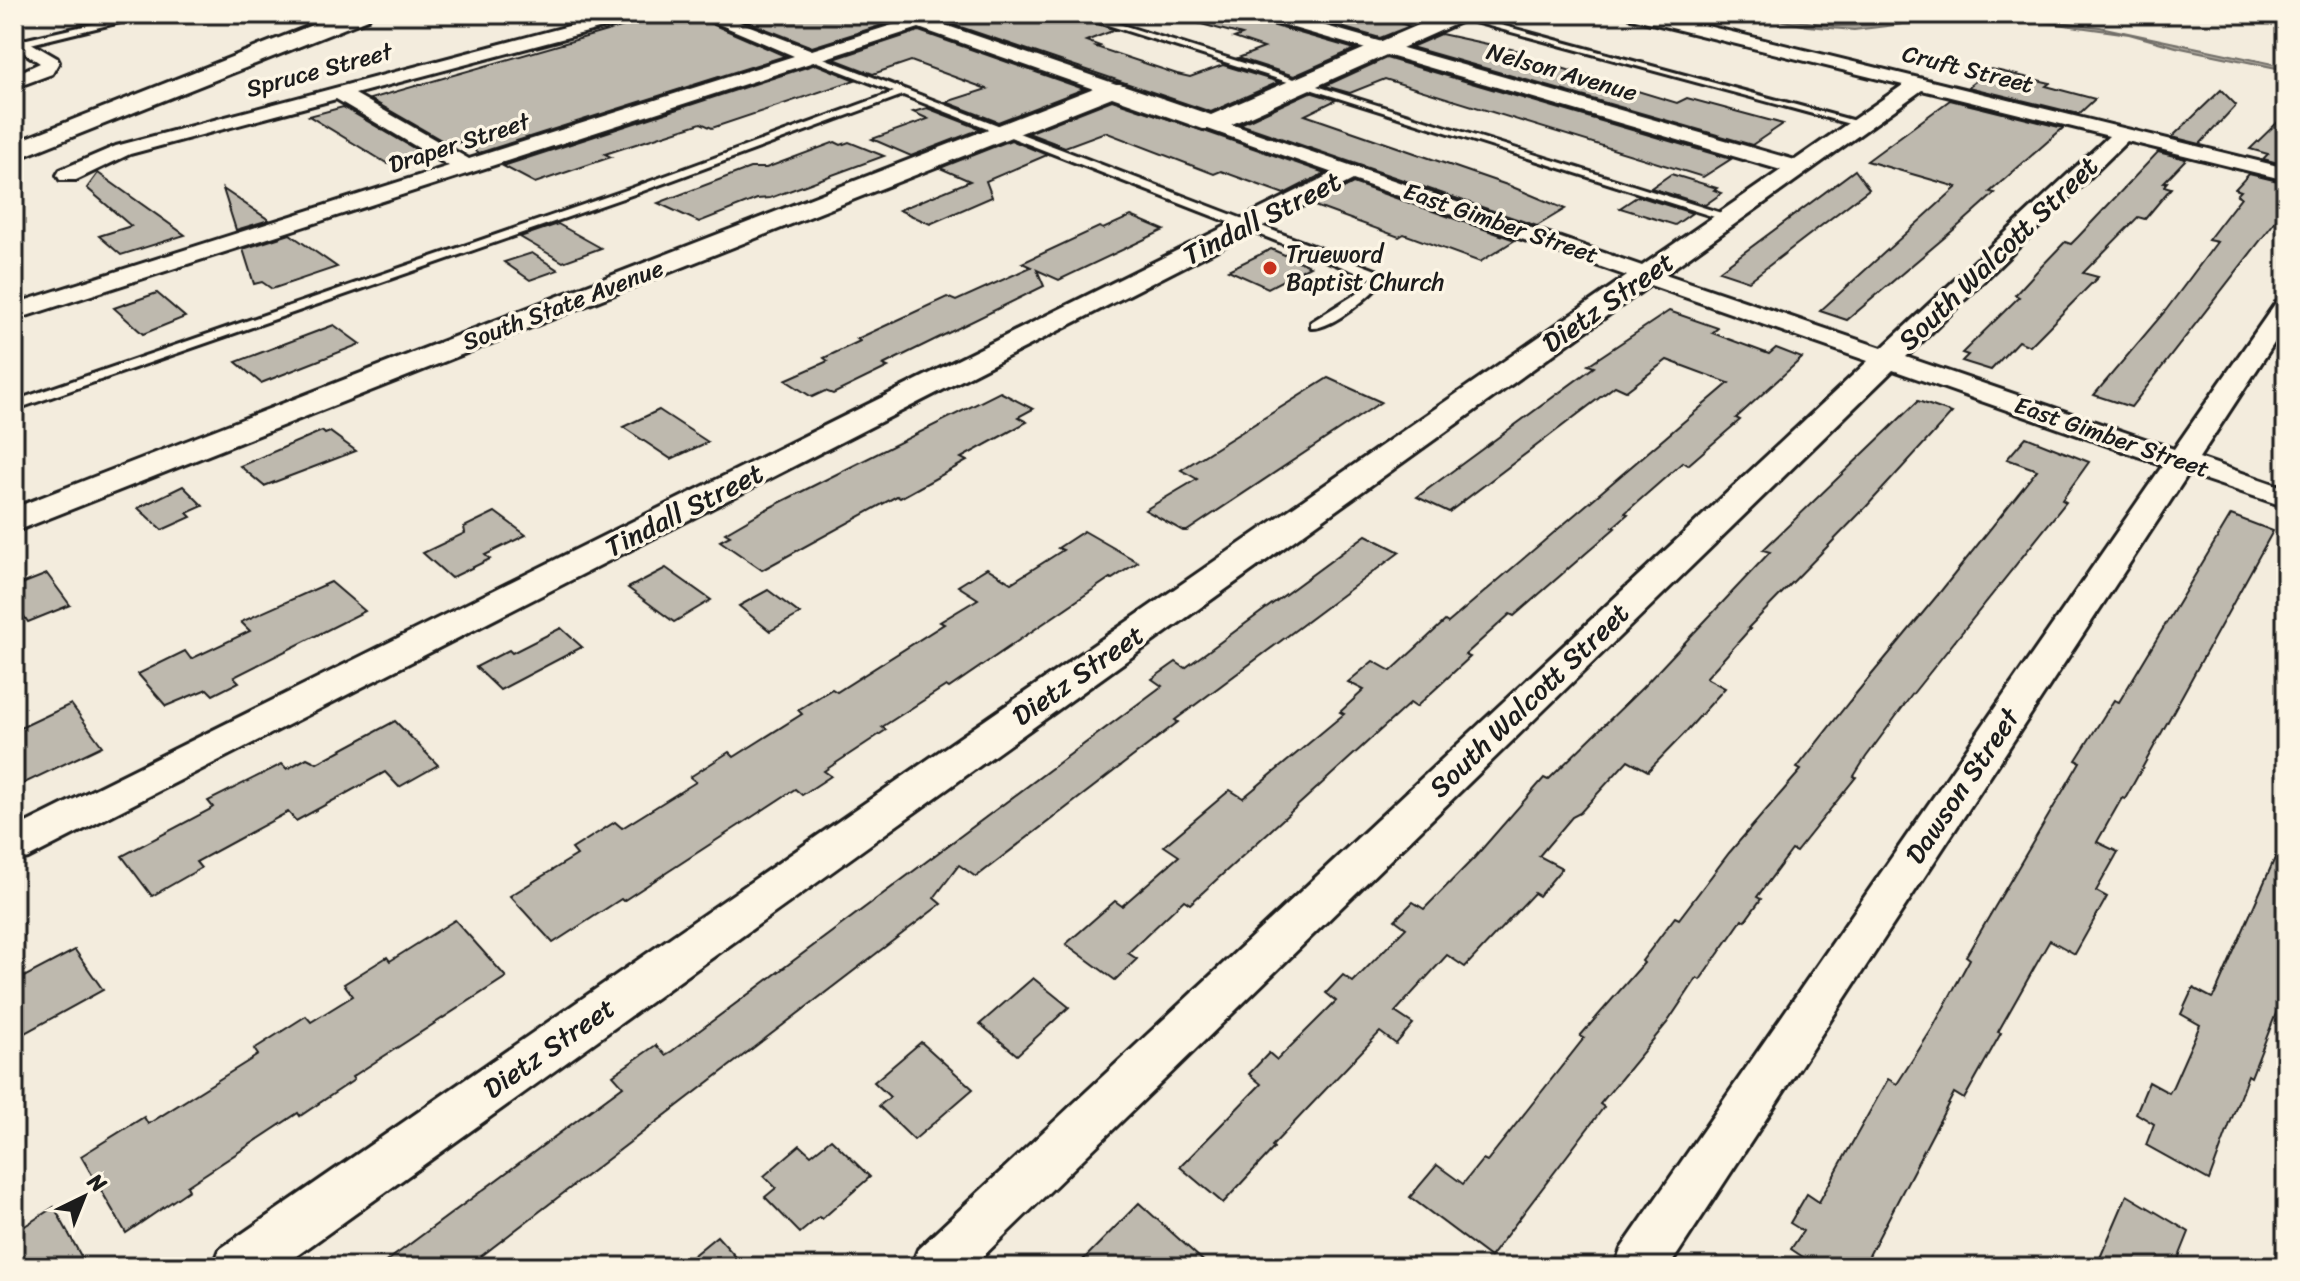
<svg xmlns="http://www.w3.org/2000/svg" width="2300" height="1281" font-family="Sriracha,sans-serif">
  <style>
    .water { fill: #aaa59b; stroke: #716e68; stroke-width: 2 }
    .building { fill: #beb9ae; stroke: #1c1c1c; stroke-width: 2 }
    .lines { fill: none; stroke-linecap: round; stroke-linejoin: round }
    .service-casing { stroke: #1c1c1c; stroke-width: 6 }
    .minor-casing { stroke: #1c1c1c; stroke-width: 6 }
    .tertiary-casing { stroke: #1c1c1c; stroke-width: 6 }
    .motorway-casing { stroke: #1c1c1c; stroke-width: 6 }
    .service { fill: #fcf5e5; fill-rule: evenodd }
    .minor { fill: #fcf5e5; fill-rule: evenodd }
    .tertiary { fill: #fcf5e5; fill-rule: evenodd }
    .motorway { fill: #fcf5e5; fill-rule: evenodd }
    .poi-dot { fill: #c8321e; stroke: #fcf5e5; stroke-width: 3 }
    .labels { text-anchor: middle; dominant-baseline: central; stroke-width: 7; stroke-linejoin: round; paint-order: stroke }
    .far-street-label { font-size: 24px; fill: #1c1c1c; stroke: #fcf5e5 }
    .far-poi-label { font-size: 24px; fill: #1c1c1c; stroke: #fcf5e5; text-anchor: start }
    .street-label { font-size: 28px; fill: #1c1c1c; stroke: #fcf5e5 }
  </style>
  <rect width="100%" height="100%" fill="#f3ecdd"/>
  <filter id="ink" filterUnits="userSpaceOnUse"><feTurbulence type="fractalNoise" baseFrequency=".0125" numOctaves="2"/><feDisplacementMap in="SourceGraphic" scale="16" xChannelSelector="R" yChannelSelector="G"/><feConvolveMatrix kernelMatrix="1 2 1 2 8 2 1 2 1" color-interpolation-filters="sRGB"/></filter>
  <g filter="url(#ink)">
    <polygon class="water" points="1751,14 1835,26 1872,25 1912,18 2027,18 2100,27 2278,65 2286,67 2286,70 2176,47 2129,34 2042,22 1920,22 1854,30 1807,26"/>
    <g class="building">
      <polygon points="666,14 680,14 712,24 785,56 479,153 460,142 450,145 370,99"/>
      <polygon points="727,14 888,14 892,22 812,47"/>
      <polygon points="922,14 1070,14 1115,30 1086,41 1100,46 1096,47 1177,74 1190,77 1223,65 1279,82 1211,112"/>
      <polygon points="1195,14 1253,14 1258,21 1355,49 1294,76 1238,58 1264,48 1234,38 1242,35 1194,22"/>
      <polygon points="1295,14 1367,14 1410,26 1380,38"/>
      <polygon points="919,31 1084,89 998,122 946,102 987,89 911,61 873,74 834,59"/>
      <polygon points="1441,34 1520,51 1515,54 1677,103 1687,98 1783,124 1752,145 1411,47"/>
      <polygon points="1386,58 1731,159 1703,177 1385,79 1350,93 1325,86"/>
      <polygon points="816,64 855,80 712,128 701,123 605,154 611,157 535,183 503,166"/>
      <polygon points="1991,69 2050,83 2046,86 2095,99 2079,114 1968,87"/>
      <polygon points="2221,90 2236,105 2200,144 2172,137"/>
      <polygon points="1310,92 1336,100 1305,115 1510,186 1565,209 1537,226 1240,124"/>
      <polygon points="1112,100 1207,132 1325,173 1284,194 1221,171 1214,174 1105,132 1065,147 1028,133"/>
      <polygon points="1950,100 2063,128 1990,192 1995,193 1964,221 1847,320 1820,311 1957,187 1867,161"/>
      <polygon points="343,107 422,153 388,164 309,116"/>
      <polygon points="927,108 981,129 911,156 872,139 928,119 913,112"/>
      <polygon points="2286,114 2286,165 2263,159 2268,154 2250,149"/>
      <polygon points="1011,140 1047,155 986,181 992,197 930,224 899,210 970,181 940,168"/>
      <polygon points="835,142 841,145 849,142 884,156 770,198 757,199 699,222 658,203 750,168 766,168"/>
      <polygon points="2158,152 2186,159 2164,182 2167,182 2164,186 2171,188 2145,219 2138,217 2083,273 2098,277 2030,346 2018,341 1991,370 1962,361 1968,355 1962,353 2019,297 2015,295 2037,271 2065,242 2071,244 2078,237"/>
      <polygon points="1855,170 1869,189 1749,281 1719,271"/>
      <polygon points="98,173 185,235 121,255 99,236 131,226 87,188"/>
      <polygon points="1671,174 1717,188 1714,190 1722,193 1705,205 1651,188"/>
      <polygon points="2249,174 2286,183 2286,205 2277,219 2131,407 2094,395 2166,310 2217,242 2208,240 2241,197 2237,195 2241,191 2235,189"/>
      <polygon points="1353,183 1515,240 1480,262 1404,234 1399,237 1312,205"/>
      <polygon points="223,189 269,220 236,230"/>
      <polygon points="1638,196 1692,213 1675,225 1620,208"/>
      <polygon points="1131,216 1164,230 1059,280 1037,270 1044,286 883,365 888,367 833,394 825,391 812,397 785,380 828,361 824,358 860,341 857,339 947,297 956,301 1031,267 1022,263 1099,227 1103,229"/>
      <polygon points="558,224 601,248 563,262 520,237"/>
      <polygon points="290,234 337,267 272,289 262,282 254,284 243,249"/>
      <polygon points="1271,249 1310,266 1268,288 1228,270"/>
      <polygon points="532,253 558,270 530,280 504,262"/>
      <polygon points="157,293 185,317 143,334 114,308"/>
      <polygon points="1669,311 1718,328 1712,333 1769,354 1776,348 1802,358 1736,418 1740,420 1688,465 1683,462 1625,513 1628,514 1613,527 1615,528 1514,616 1510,614 1465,655 1470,657 1416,707 1410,703 1190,904 1184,900 1128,953 1137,959 1115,980 1066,944 1115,901 1122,906 1179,856 1164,846 1230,790 1243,798 1344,714 1340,712 1364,690 1348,682 1373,661 1391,671 1445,621 1448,623 1729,383 1667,360 1626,391 1615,386 1449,512 1417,497 1594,367 1588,365"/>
      <polygon points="334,325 360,344 261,383 236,362"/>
      <polygon points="1328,378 1381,402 1187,531 1183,531 1145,510 1197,479 1181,470"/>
      <polygon points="1000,392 1033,409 1018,417 1027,422 961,458 967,461 900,498 897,496 762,570 720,541 730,536 725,533 765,510"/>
      <polygon points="1918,401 1952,413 1866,507 1748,628 1750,629 1706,678 1725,688 1683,735 1648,771 1628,760 1580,813 1572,817 1539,856 1562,868 1539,896 1534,893 1465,967 1447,955 1395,1012 1413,1024 1396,1044 1380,1032 1272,1146 1274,1148 1223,1203 1180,1167 1261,1084 1249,1074 1269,1053 1277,1060 1336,1001 1326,993 1343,975 1353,982 1406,928 1395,920 1413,902 1424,909 1475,857 1544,778 1548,780 1642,688 1770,552 1763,550"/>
      <polygon points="659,410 708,442 671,459 623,427"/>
      <polygon points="322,431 325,434 330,432 356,451 264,486 240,466"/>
      <polygon points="2026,437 2089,462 2062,500 2066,502 1911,696 1866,757 1854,776 1856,777 1796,852 1792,850 1757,897 1761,899 1745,921 1742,920 1700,980 1697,978 1667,1023 1600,1104 1604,1107 1490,1257 1410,1197 1437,1165 1463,1184 1483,1159 1487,1161 1584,1038 1580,1036 1644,963 1642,961 1675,917 1679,919 1729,853 1801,770 1797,768 1849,702 1941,591 2037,470 2007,459"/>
      <polygon points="183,486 203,506 187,513 191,517 162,530 138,508"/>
      <polygon points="495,512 526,535 485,555 490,559 451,578 423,553 465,533 464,527"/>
      <polygon points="2231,515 2273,531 2125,799 2122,798 2097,842 2118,852 2096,891 2107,897 2075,954 2050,940 1998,1032 2001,1033 1964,1099 1954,1093 1863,1267 1818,1267 1791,1249 1803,1231 1790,1223 1807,1194 1819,1202 1888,1079 1897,1084 1932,1029 1970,959 1966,956 2080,762 2076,760 2114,700 2119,702"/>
      <polygon points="1084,531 1138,562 1112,579 1110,578 949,688 946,686 882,727 886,730 824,771 831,776 802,795 795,789 623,901 621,899 553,943 510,896 577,855 572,849 615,822 622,828 696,782 690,777 729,752 734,757 802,714 798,710 832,689 837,692 944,624 940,622 978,599 958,586 987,568 1011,583 1063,550 1058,548"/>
      <polygon points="1366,535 1400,552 1175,720 1178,722 976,877 959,865 934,898 941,904 467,1267 379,1267 623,1086 613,1075 656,1045 665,1055 672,1051 1162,686 1152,679 1176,662 1185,668"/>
      <polygon points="666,568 711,600 674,622 628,588"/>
      <polygon points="47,574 70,605 28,622 14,602 14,587"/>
      <polygon points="331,582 365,611 234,677 239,682 213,695 207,689 166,706 138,674 185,651 191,659 250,631 241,622"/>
      <polygon points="768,590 800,614 770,631 739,606"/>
      <polygon points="561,628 582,647 500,690 476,667 509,650 512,653"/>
      <polygon points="71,704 102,746 14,788 14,731"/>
      <polygon points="395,721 438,765 399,787 385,772 296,821 288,812 196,862 201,868 152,896 122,856 209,810 213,807 208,801 282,764 287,769 307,758 317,763"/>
      <polygon points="2286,833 2286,988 2251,1077 2248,1075 2209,1180 2146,1145 2154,1124 2136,1113 2149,1082 2169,1093 2173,1086 2200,1025 2181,1014 2193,988 2212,998 2215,994"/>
      <polygon points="455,920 506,977 352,1077 354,1080 300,1116 298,1113 187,1186 189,1190 126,1233 81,1156 144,1117 148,1124 258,1055 254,1049 306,1016 311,1022 353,996 344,984 387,957 390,961"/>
      <polygon points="75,950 103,990 23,1034 14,1017 14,982"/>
      <polygon points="1033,978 1069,1007 1017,1055 980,1024"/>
      <polygon points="921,1042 973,1089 914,1140 879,1106 890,1097 874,1082"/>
      <polygon points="831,1139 870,1177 822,1219 819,1217 800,1233 765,1197 776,1188 764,1176 800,1145 811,1155"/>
      <polygon points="2127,1195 2189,1232 2175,1267 2096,1267"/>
      <polygon points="1139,1203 1210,1267 1076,1267"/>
      <polygon points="54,1207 82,1258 69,1267 23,1267 14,1250 14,1233"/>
      <polygon points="717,1236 745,1267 679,1267"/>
    </g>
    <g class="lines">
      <g class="service-casing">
        <g id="service">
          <polygon points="136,14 153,14 14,48 14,42"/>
          <polygon points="1073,14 1087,14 1734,217 1724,220"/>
          <polygon points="1445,14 1460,14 1866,124 1857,126"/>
          <path d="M813,54L1381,272L1385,279C1373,294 1331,330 1311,328V322L1356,294L1371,278L903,95L640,192L14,410V401L632,188L894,92L810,59V55Z"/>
        </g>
      </g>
      <g class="minor-casing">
        <g id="minor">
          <polygon points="614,14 643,14 640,18 355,94 469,159 794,56 695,14 719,14 812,50 902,22 893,19 891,14 913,14 1119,85 1122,89 1119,93 1105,93 919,28 14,320 14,304 449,166 336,99 130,154 76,180 60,180 57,175 60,170 116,146"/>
          <path d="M1256,14H1284L1795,160L1903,85L1631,18L1628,14H1658L2286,168V180L2127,141L1906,357L2174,449L2277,301L2286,299V325L2199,458L2286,488V507L2188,474L1669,1267H1614L1621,1249L2163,465L1893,370L972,1267H911L918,1249L1868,361L1650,285L281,1267H213L220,1249L1627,276L1353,180L28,858L14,862V829L1333,173L1205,128L1202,124L1205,120H1219L1642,266L1781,170L1259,18ZM1922,90L2109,136L1882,348L1665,274Z"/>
          <polygon points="14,33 57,58 59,62 52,74 14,88 14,75 40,63 14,46"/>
        </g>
      </g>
      <g class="tertiary-casing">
        <polygon id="tertiary" points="1444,14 1473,14 1469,18 1221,129 1203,129 1112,97 14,532 14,508 1104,84 1120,84 1211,115"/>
      </g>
      <g class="motorway-casing">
        <polygon id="motorway" points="340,14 371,14 368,19 14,160 14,143"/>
      </g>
      <use href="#service" class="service"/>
      <use href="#minor" class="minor"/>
      <use href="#tertiary" class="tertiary"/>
      <use href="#motorway" class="motorway"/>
    </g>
  </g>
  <circle class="poi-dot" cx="1270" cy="268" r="8"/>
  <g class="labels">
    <g class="far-street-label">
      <text transform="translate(1968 69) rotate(14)">Cruft Street</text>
      <text transform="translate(319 70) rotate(-15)">Spruce Street</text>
      <text transform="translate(1562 72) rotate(16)">Nelson Avenue</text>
      <text transform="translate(459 143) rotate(-18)">Draper Street</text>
      <text transform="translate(1501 223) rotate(19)">East Gimber Street</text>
      <text transform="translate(563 305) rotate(-21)">South State Avenue</text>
      <text transform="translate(2112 437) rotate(19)">East Gimber Street</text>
    </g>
    <g class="far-poi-label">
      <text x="1286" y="254">Trueword<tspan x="1286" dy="28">Baptist Church</tspan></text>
    </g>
    <g class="street-label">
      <text transform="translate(1262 218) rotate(-27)">Tindall Street</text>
      <text transform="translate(1998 253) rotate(-44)">South Walcott Street</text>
      <text transform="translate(1608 302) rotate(-35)">Dietz Street</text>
      <text transform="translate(684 510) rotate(-27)">Tindall Street</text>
      <text transform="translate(1078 675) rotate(-35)">Dietz Street</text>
      <text transform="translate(1529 700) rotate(-44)">South Walcott Street</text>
      <text transform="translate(1962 786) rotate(-56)">Dawson Street</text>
      <text transform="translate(549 1048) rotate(-35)">Dietz Street</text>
    </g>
  </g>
  <rect width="2300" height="1281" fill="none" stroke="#fcf5e5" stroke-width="48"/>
  <rect x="24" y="24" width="2252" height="1233" fill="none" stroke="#1c1c1c" stroke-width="3" filter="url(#ink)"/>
  <g transform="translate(84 1197) rotate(43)" stroke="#fcf5e5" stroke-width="6" paint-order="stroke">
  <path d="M0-6L14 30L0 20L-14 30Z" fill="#1c1c1c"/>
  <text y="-12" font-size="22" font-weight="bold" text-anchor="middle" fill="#1c1c1c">N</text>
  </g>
</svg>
